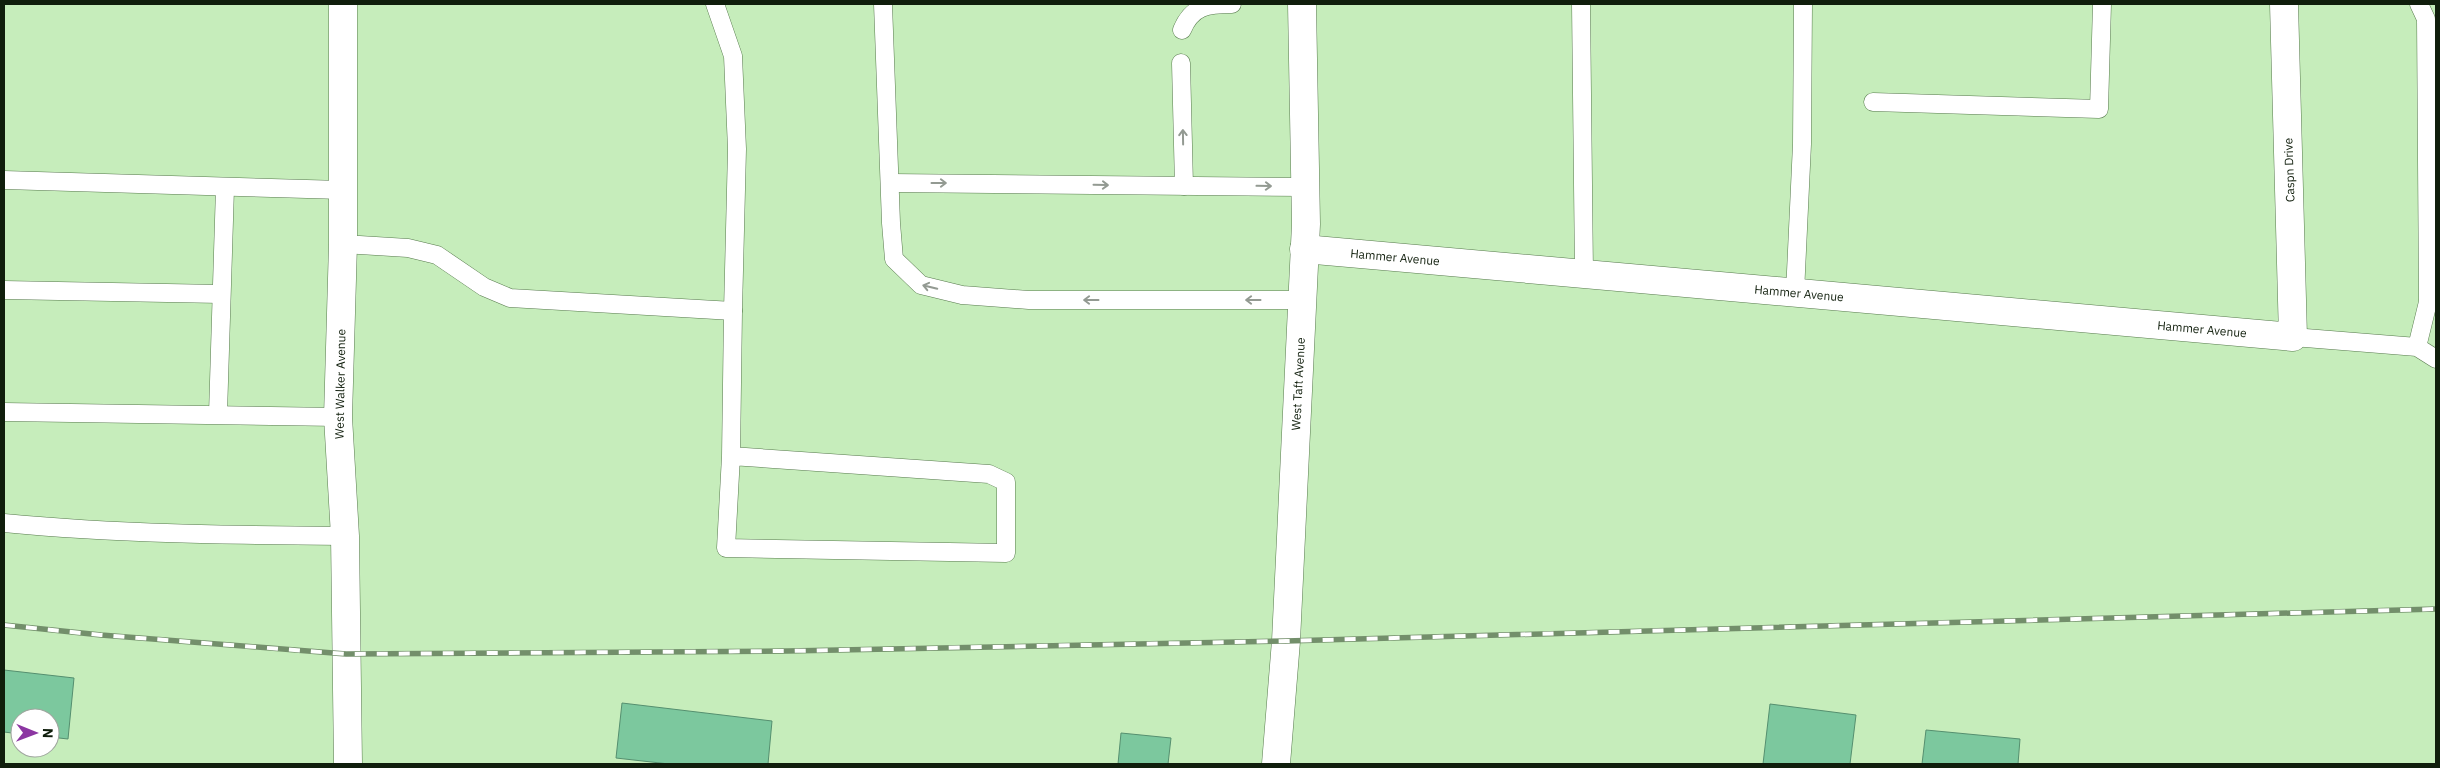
<svg xmlns="http://www.w3.org/2000/svg" width="2440" height="768" font-family="'IBM Plex Sans',sans-serif">
  <style>
    .building { fill: #7cc89e; stroke: #558f6f }
    .lines { fill: none; stroke-linecap: round; stroke-linejoin: round }
    .service-casing { stroke: #577a4d; stroke-width: 19 }
    .minor-casing { stroke: #577a4d; stroke-width: 29 }
    .tertiary-casing { stroke: #577a4d; stroke-width: 29 }
    .service { stroke: #fff; stroke-width: 18 }
    .minor { stroke: #fff; stroke-width: 28 }
    .tertiary { stroke: #fff; stroke-width: 28 }
    .rail-casing { stroke: #738f6b; stroke-width: 5.5 }
    .rail { stroke: #fff; stroke-width: 4; stroke-dasharray: 11; stroke-linecap: butt }
    .oneway { stroke: #939a92 }
    .labels { text-anchor: middle; dominant-baseline: central; stroke-width: 5; stroke-linejoin: round; paint-order: stroke }
    .street-label { font-size: 12px; fill: #101e0c; stroke: #fff }
  </style>
  <rect width="100%" height="100%" fill="#c6edbb"/>
  <g class="building">
    <polygon points="4,670 74,678 68,739 50,737 50,718 20,718 20,734 4,732"/>
    <polygon points="622,703 772,721 768,764 669,764 616,758"/>
    <polygon points="1770,704 1856,715 1850,764 1763,764"/>
    <polygon points="1926,730 2020,739 2018,764 1922,764"/>
    <polygon points="1121,733 1171,738 1168,764 1118,764"/>
  </g>
  <g class="lines">
    <g class="service-casing">
      <g id="service">
        <polyline points="883,4 891,223 894,259 921,285 962,295 1029,300 1302,300"/>
        <polyline points="1581,4 1584,274"/>
        <path d="M1182,30C1192,6 1207,4 1232,4"/>
        <polyline points="1181,63 1184,186"/>
        <polyline points="1873,102 2099,109 2102,4"/>
        <polyline points="4,180 342,190"/>
        <polyline points="890,183 1305,187"/>
        <polyline points="343,244 408,248 437,255 484,287 510,298 733,311 737,149 733,56 715,4"/>
        <polyline points="4,290 221,294"/>
        <polyline points="1795,293 1802,144 1803,4"/>
        <polyline points="2293,337 2417,347 2436,359"/>
        <polyline points="2417,347 2428,302 2426,19 2419,4"/>
        <polyline points="4,412 338,417"/>
        <polyline points="218,414 225,188"/>
        <polyline points="731,456 726,548 1006,553 1006,482 989,474 731,456 733,311"/>
        <path d="M4,523C117,534 232,535 345,536"/>
      </g>
    </g>
    <g class="minor-casing">
      <g id="minor">
        <polyline points="1304,249 2293,337 2284,4"/>
        <polyline points="1276,764 1286,641 1306,224 1302,4"/>
      </g>
    </g>
    <g class="tertiary-casing">
      <polyline id="tertiary" points="343,4 343,244 338,417 345,536 348,764"/>
    </g>
    <use href="#service" class="service"/>
    <use href="#minor" class="minor"/>
    <use href="#tertiary" class="tertiary"/>
    <g class="rail-casing">
      <polyline id="rail" points="4,625 101,635 346,654 788,651 1286,641 2436,609"/>
    </g>
    <use href="#rail" class="rail"/>
  </g>
  <defs><path id="oneway-shaft" d="M-6 0H5M1.5-3L5.5 0L1.5 3" fill="none" stroke-width="1.6" stroke-linecap="round" stroke-linejoin="round" transform="scale(1.25)"/></defs>
  <g class="oneway">
    <use href="#oneway-shaft" transform="translate(1183 137) rotate(-91)"/>
    <use href="#oneway-shaft" transform="translate(939 183)"/>
    <use href="#oneway-shaft" transform="translate(1101 185) rotate(1)"/>
    <use href="#oneway-shaft" transform="translate(1264 186) rotate(1)"/>
    <use href="#oneway-shaft" transform="translate(930 287) rotate(-166)"/>
    <use href="#oneway-shaft" transform="translate(1091 300) rotate(180)"/>
    <use href="#oneway-shaft" transform="translate(1253 300) rotate(-180)"/>
  </g>
  <g class="labels">
    <g class="street-label">
      <text transform="translate(2289 170) rotate(-92)">Caspn Drive</text>
      <text transform="translate(1395 257) rotate(5)">Hammer Avenue</text>
      <text transform="translate(1799 293) rotate(5)">Hammer Avenue</text>
      <text transform="translate(2202 329) rotate(5)">Hammer Avenue</text>
      <text transform="translate(340 384) rotate(-89)">West Walker Avenue</text>
      <text transform="translate(1298 384) rotate(-87)">West Taft Avenue</text>
    </g>
  </g>
  <rect width="2440" height="768" fill="none" stroke="#101e0c" stroke-width="10"/>
  <g transform="translate(35 733) rotate(91)"><circle r="24" fill="#ffffff" stroke="#9fa59e"/>
  <path d="M0-4L9 19L0 12L-9 19Z" fill="#8c36a2"/>
  <text y="-8" font-size="14" font-weight="bold" text-anchor="middle" fill="#101e0c">N</text>
  </g>
</svg>
